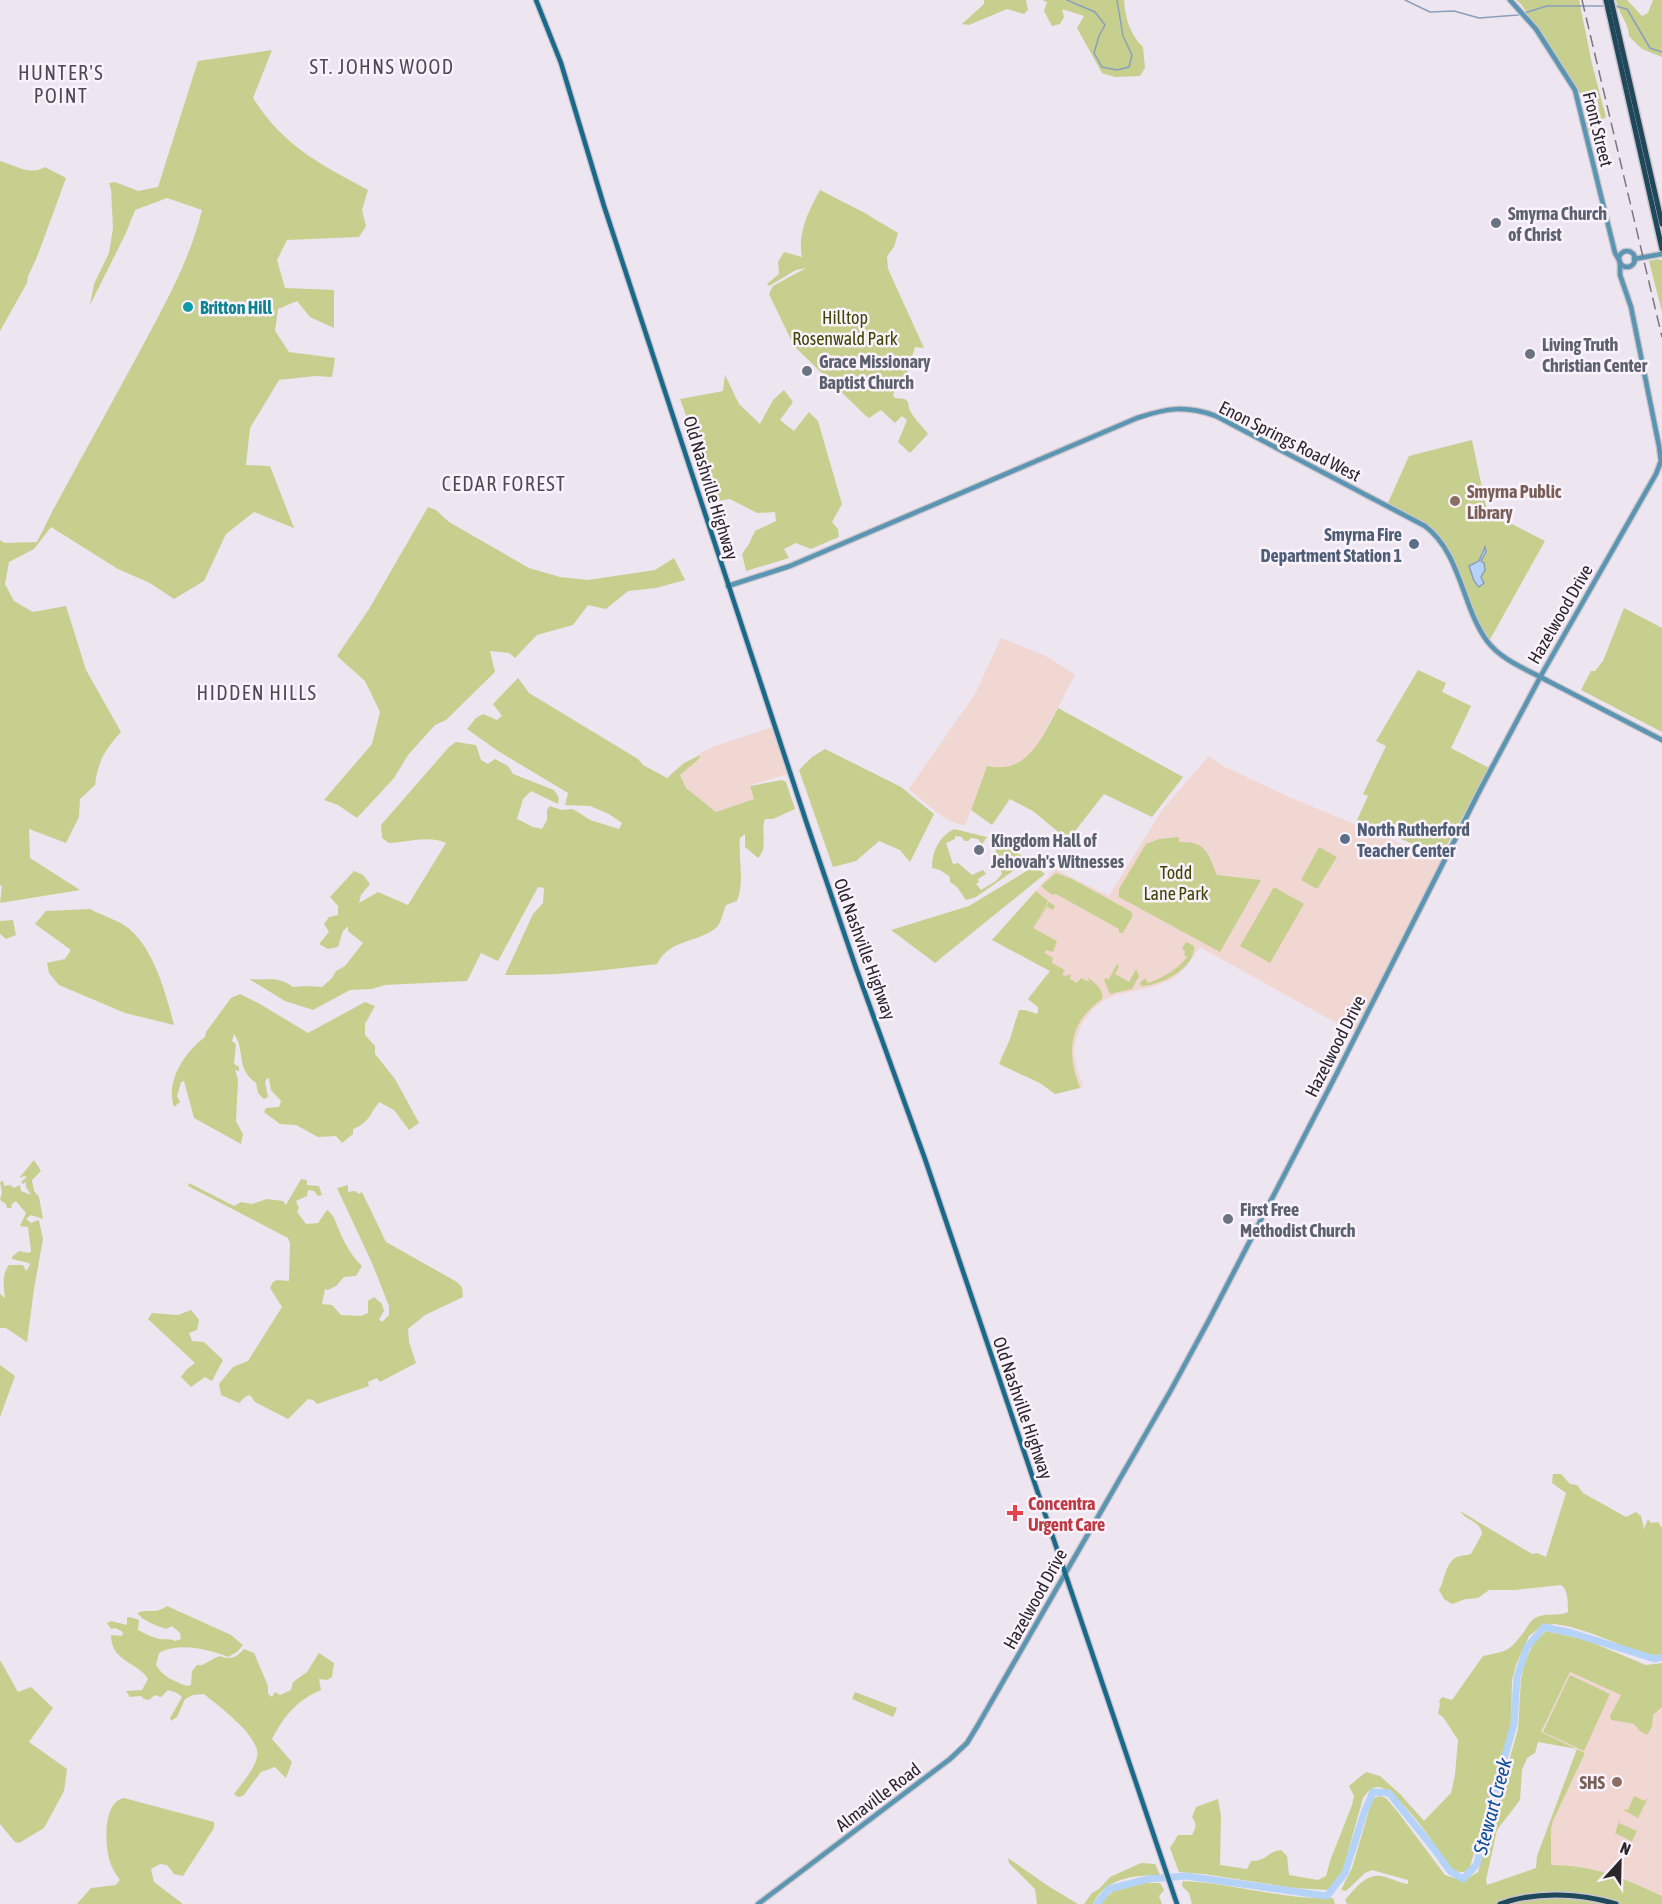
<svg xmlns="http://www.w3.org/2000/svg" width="1662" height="1904" font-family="'Asap Condensed',sans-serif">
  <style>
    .education { fill: #f1d7d1 }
    .green { fill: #c7cf8f; fill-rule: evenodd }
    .water { fill: #b5d2f9; stroke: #8b9fbb; stroke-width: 1.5 }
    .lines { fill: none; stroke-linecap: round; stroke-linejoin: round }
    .stream { stroke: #8b9fbb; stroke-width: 1.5 }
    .river { stroke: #b5d2f9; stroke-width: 7 }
    .tertiary-casing { stroke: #cac3cc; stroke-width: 7 }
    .secondary-casing { stroke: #cac3cc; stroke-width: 7 }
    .primary-casing { stroke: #cac3cc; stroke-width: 8 }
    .tertiary { stroke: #5a95b1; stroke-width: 4.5 }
    .secondary { stroke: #18698a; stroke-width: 4.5 }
    .primary { stroke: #1f485b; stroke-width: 5 }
    .rail { stroke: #7c777d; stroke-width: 1.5; stroke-dasharray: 12 6; stroke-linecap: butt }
    .worship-dot { fill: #6b7280; stroke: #faf2fc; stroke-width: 2 }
    .culture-dot { fill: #0f9aa8; stroke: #faf2fc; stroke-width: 2 }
    .education-dot { fill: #8d6e63; stroke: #faf2fc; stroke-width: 2 }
    .service-dot { fill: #5c6f8a; stroke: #faf2fc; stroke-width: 2 }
    .health-dot { fill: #e0444e; stroke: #faf2fc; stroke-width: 2 }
    .labels { text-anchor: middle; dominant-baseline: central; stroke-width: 5; stroke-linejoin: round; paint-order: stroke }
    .street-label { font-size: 18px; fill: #2a272b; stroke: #faf2fc }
    .worship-label { font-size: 18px; font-weight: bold; fill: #5b616d; stroke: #faf2fc; text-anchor: start }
    .culture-label { font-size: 18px; font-weight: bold; fill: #0d838f; stroke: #faf2fc; text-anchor: start }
    .park-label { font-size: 18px; fill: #404504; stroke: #faf2fc }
    .education-label { font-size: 18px; font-weight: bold; fill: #785e54; stroke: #faf2fc; text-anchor: start }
    .service-label { font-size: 18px; font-weight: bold; fill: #4e5e75; stroke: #faf2fc; text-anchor: end }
    .health-label { font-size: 18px; font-weight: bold; fill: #be3a42; stroke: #faf2fc; text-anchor: start }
    .neighbourhood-label { font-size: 20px; letter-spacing: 1.5px; fill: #504951; stroke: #faf2fc }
    .water-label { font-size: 20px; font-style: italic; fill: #0c4e97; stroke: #faf2fc }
  </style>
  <rect width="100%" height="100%" fill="#ede5ef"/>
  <g class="education">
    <polygon points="1001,638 1048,657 1075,675 1036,748 1020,762 1000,769 987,766 965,826 948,820 936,812 909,789 975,694"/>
    <polygon points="776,726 792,773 750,785 754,799 716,812 686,788 680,775 699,759 700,753 715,746"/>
    <polygon points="1209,756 1223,766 1287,796 1443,861 1356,1034 1200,947 1185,968 1173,979 1152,987 1115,995 1104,1000 1094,1008 1082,1023 1076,1039 1074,1052 1077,1069 1083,1087 1055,1094 1040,1083 999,1064 1010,1039 1019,1010 1025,1010 1037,1014 1038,1012 1038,1007 1028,999 1050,971 992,940 1055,869 1109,896 1162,810"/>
    <polygon points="1570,1672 1621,1695 1610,1716 1621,1722 1634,1724 1640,1731 1652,1721 1653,1715 1662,1707 1662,1896 1623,1878 1551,1866 1551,1829 1553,1821 1585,1753 1541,1733"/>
  </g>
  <g class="green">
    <polygon points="984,0 1026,0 1028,10 1024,14 1007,9 969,25 962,24 984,4"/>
    <path d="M1042,0H1124C1125,17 1130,35 1143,47L1145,68L1140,76L1115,77L1102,73L1077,28L1084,16L1062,9L1064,17L1060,24L1052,26L1044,11L1047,2Z"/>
    <path d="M1516,0H1579L1592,64L1606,117L1597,124L1593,131H1589V135L1586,123L1597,119C1600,110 1599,98 1592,91L1578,93L1571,79L1521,4Z"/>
    <path d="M1616,0H1627L1642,16L1648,13L1653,0H1662V57L1642,49L1629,36C1629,22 1618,14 1616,0Z"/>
    <path d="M272,50L253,98C282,145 321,165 368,190L362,210L366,226L359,237L287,240L277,260L285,288L334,290V328L310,317L297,301L278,309L275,331L289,352L335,358L332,377L315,376L279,380L250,428L246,465L270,466L294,528L254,512L226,534L204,581L174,599L150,583L118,569L51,527L34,549L9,562L5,584L14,601L33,612L66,606L86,670L121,732C105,750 98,761 95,785L80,799L79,817L66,843L29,829L30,858L80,890L0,903L2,886L0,885V540L5,543L37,542L53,510C82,456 112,403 141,349C165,304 190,260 202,210L167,198L135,210L126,233L90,305L94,284L109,253L113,228L111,189L109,183L115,182L138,191L158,187L198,61Z"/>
    <path d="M0,161C14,165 31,176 45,167L66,178L37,257L28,276L27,283L0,331Z"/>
    <path d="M820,190L863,212L898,233L894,247L887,256L888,269L924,348L915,347L908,371L896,387L893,395L895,398L905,399L908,402C908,414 921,424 928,434L910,453L898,442L907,420L902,416L895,423L881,410L869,418L866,416L794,346L769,294L773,286L806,268L796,270L769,286L767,284L779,274L778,262L784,252L802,257C797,233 809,210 820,190Z"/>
    <polygon points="1657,259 1662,260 1662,312 1649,261"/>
    <polygon points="725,375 739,404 760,424 773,400 784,390 793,402 780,420 794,431 809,412 818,421 842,504 832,522 838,529 839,537 811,549 796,543 784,549 789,558 746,571 742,554 749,544 755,531 776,521 775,512 757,513 730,499 717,501 680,399 723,391"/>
    <polygon points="1472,440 1487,511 1545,541 1488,643 1447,554 1432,532 1387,505 1409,456"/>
    <polygon points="428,507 436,510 449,522 529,568 560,577 588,580 655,570 674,558 685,580 656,588 628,591 606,609 588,605 573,625 537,635 515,658 509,653 490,651 495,672 446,720 435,725 408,755 394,778 357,818 338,805 324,800 372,744 380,712 365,681 337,656 369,609"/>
    <polygon points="1624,608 1662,628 1662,732 1581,690 1591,671 1595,671 1603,661"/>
    <polygon points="1418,670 1446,683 1442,692 1471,706 1451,748 1489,768 1441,856 1357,820 1368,796 1363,794 1386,746 1376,741"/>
    <path d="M518,678L529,693L638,759L643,765L667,778L684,763L700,755L699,759L680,775L686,788L716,812L754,799L750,786L782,780L786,782L795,809L773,819H765C760,833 769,847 758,858L745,847V834L740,838C738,858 745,881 737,901L726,905C723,911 722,921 717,927C697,944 670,938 657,964C607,970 556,976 505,975L533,914L543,903L544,888L538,887L498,961L481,953L467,981L385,985L372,989L350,990L313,1010L285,1001L249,979C268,981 277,975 293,987L306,986L322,987L332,978L336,971L345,966L363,943L348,931V926L343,931L338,947L328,949L319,944L329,932L324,924L329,917L338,915V906L330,897L354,871L363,875L370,884L361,895L359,903L378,892L408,905L446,843C429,835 408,842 389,843L382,838L381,825L449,747L456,742L476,745L481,760L488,764L495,759L508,766L513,774L554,790L559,798L558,804L531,791L523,799L517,819L533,827L542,829L547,820V810L550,806L562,810L573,809L590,820L619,829L622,823L609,814L590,806L565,805L568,793L498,751L467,729L476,718L483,714L497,720L502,716L493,704Z"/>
    <path d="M1058,708L1183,777L1152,817L1104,794L1068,840L1033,811L1010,799L992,825L971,810L987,766C1028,775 1042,737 1058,708Z"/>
    <polygon points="825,749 901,787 934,814 910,862 900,850 879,841 856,861 833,867 799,770 812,757"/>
    <path d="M954,829L987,837L982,844L978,839L971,838L968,841H964L962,837L955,836V839L946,843L953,864L958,863L972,875L983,870L986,874L978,879L979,882L976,884L981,890L996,881L1002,874L1000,868L1003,866L1001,857L997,856L994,842L1021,855L1026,862L976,897L966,900L957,887L950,882V877L940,870L932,868C932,851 939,837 954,829Z"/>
    <path d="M1179,837V842C1207,841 1208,854 1217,875L1261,880L1220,952L1119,897V889L1146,844L1159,839Z"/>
    <polygon points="1319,847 1337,857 1317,889 1301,880"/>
    <polygon points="1035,866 1045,874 935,963 891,930 969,906"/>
    <polygon points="1056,873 1072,879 1132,912 1132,917 1123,933 1119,933 1119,929 1056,894 1052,895 1041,886"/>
    <polygon points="1274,887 1304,904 1270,963 1240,946"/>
    <path d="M1036,891L1048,901L1040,916L1049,902L1055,906L1053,910L1047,907L1033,928L1057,941L1053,952L1046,950L1045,953L1053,958L1052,963L1065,970L1062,975L1066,976L1071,974L1070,979L1077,983L1081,978L1089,982L1088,978C1096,983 1104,990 1102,999C1069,1023 1066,1051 1080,1088L1055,1094L1040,1083L999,1064L1010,1039L1019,1010H1025L1037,1014L1038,1012V1007L1028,999L1050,971L992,940Z"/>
    <path d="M90,909C101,915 114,919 124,925C153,944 166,994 174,1025L125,1013L59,985L49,973L47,963L65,959L71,950L35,924L46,911Z"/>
    <polygon points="13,920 16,935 6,939 0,934 0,921"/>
    <path d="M1186,942L1194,946C1196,968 1160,986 1141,986L1140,983L1145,978L1148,983C1164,977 1176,971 1187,957L1184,955L1185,951L1182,949Z"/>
    <polygon points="1117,964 1119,966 1115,974 1129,982 1136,969 1139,976 1132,989 1110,994 1104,980 1106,978 1109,979"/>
    <path d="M240,994L260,1004L308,1033L365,1002L375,1006L365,1024V1035L375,1046V1054L395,1079L419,1123L409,1130L394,1110L379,1102C369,1115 369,1123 353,1129V1134L342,1143L336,1136L318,1137L296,1125L280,1124L264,1112L266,1108L279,1107L281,1101L271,1090L269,1079L267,1078L265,1082L268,1097L264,1099L258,1093L256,1083C235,1068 246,1051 234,1034L232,1041L236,1044L234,1064L239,1067V1071L235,1070L238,1080L236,1121L243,1134L241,1144L194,1118L184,1081L181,1082L177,1096L180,1102L174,1107C165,1081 185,1052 205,1037L206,1032L231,998Z"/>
    <path d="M34,1160L41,1171L32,1180L34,1191L39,1197L43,1219L31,1215L26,1219L31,1223L38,1220L39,1221L43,1239L34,1289L27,1342L6,1328H0V1294L5,1298C4,1286 1,1276 9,1265H23L26,1271L30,1265L29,1263L12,1259V1257L19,1251L29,1253L31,1251L28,1227L20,1226L26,1213L16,1201L12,1204L11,1208H7L6,1204L0,1200L2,1192L0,1182L3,1181L4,1186L10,1185L14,1188L20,1185L21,1191L31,1195L26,1187V1182L23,1184L21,1182L27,1177L24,1176L20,1178V1177Z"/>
    <path d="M301,1179L307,1180V1185L319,1186L322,1195L318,1196L314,1191L308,1190L307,1196L296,1201L299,1208L297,1212L306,1224L318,1223L327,1210C335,1216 335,1221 339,1230C344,1242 352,1257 362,1266L356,1276L344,1277L336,1286L328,1290L325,1289L322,1304L332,1305L341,1315L361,1316L368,1313V1301L374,1297L382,1304L384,1311L379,1319L382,1322L389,1315V1306L372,1263L337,1188L348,1185V1192L355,1191L359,1194L362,1192L386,1242L457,1282L462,1287L463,1297L425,1315L408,1329L409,1342L416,1363L380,1382L377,1378L368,1382L369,1386L317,1404L313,1400L308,1399L288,1419L255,1402L250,1395L245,1397L239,1403L221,1395L219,1384L233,1367L248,1361L282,1307L270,1288L273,1282L277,1280L289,1281L290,1244L288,1238L188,1186L189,1183L234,1206L241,1202L252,1204L267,1199L283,1201L286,1205Z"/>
    <polygon points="191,1310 199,1320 197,1330 189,1333 192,1341 204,1342 223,1360 212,1381 205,1377 191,1387 181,1377 187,1369 195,1363 148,1319 152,1313 178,1315"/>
    <polygon points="0,1365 15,1376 0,1417"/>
    <path d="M1553,1474H1561L1570,1484L1577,1485L1583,1493L1626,1517L1636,1512L1641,1516L1644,1529L1648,1519L1651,1523L1658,1522L1662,1528V1654L1649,1656L1593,1634L1571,1627L1555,1624L1543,1625L1529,1636L1516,1665L1512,1680L1511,1725L1470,1867L1464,1872C1459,1872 1455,1872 1451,1868C1442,1861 1437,1848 1430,1838C1422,1826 1392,1787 1378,1787C1371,1787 1367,1793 1363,1798L1342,1873L1334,1885L1327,1890L1295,1888L1204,1874L1179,1872L1170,1848L1178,1835H1192C1196,1828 1197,1824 1192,1817L1196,1807L1218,1799L1221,1816L1220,1865L1247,1869L1251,1861C1268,1861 1266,1852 1281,1850L1287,1856L1289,1875L1318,1880L1326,1876L1330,1861L1352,1805L1354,1796L1349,1786L1366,1772L1380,1776L1400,1794L1424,1821L1451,1793L1455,1775L1458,1740L1443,1717L1438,1714L1440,1704L1439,1701L1442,1697L1452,1700L1483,1656C1506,1651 1508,1653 1523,1633C1527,1628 1529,1622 1535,1618C1545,1612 1558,1617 1568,1612C1568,1603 1568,1589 1561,1585L1515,1590H1489L1478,1598L1466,1599L1452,1604L1444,1599L1439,1590C1445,1581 1445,1562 1457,1557C1461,1555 1466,1556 1471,1554L1482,1534C1481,1521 1466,1521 1460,1511L1532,1554L1537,1553L1546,1557L1566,1493L1552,1483Z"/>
    <path d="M167,1606L231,1635L243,1645L237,1652L228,1657C208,1649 179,1642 159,1653L156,1665C163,1677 174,1681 187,1686L191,1685L192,1671L197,1665H202L219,1656C231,1660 236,1658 244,1649L254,1653L268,1686V1694L272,1697L275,1692L280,1695L291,1690L293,1682L307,1672L319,1653L334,1663L332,1677L327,1680L319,1679L321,1690C297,1700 284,1716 272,1739L292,1762L286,1778L275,1767L261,1772L243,1796L238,1797L234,1794C242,1783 254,1770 257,1757C262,1737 218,1706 204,1694L193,1695L185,1699L177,1717L171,1721L170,1718L182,1697L177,1693L168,1690L161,1697L155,1695L149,1700L144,1699L141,1696L130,1697L126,1691L142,1690L148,1679C138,1662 111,1662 111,1635L122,1636L123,1632L115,1628L111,1629L107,1623L111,1621L127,1625V1618L130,1617L139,1620L138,1630C145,1634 152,1637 159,1639C165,1640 169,1638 175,1641L181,1639L180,1633L172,1626L166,1629C157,1626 143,1621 137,1613C149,1608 154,1615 167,1606Z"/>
    <path d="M1546,1631L1586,1640L1646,1665L1662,1663V1707L1653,1715L1652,1727L1647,1735L1640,1731L1634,1724L1611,1720L1610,1716L1621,1695L1570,1672L1541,1732L1585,1753L1553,1821L1551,1829V1865C1597,1866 1621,1877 1662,1896V1904H1347L1345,1900C1354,1890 1365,1874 1380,1876C1389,1877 1399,1883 1408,1884V1880L1372,1870L1365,1873L1346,1891L1341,1890L1352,1868L1370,1807L1374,1798L1379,1796L1386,1798L1397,1811L1445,1875L1463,1881L1478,1872L1518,1729L1521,1679L1525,1662L1533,1644ZM1538,1742L1577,1749L1537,1856L1536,1868L1487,1885L1486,1880L1497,1830L1520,1800L1522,1770L1527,1758L1535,1753Z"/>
    <polygon points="0,1660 18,1692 31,1687 53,1708 29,1742 67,1769 64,1791 44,1828 19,1843 15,1842 0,1824"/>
    <polygon points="1570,1675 1610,1694 1584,1751 1543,1732"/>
    <polygon points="855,1692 897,1708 893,1717 852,1699"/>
    <polygon points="1634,1796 1645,1801 1648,1798 1638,1818 1622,1809 1628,1810"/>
    <path d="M124,1798L214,1822V1828L183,1876L174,1874L167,1865L160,1864L151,1869L154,1882L183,1904H77L91,1888L116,1885L120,1880C115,1873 111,1867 109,1858C105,1842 103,1802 124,1798Z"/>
    <polygon points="1620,1818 1619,1823 1637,1831 1630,1845 1631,1841 1615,1833"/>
    <polygon points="1008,1858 1048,1886 1078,1904 1037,1904 1035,1889 1009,1863"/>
    <path d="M1141,1863L1155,1864L1160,1875C1134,1875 1105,1878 1093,1904H1084L1092,1893L1099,1889L1110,1877Z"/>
    <path d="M1183,1881C1233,1883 1282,1900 1333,1898L1335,1904H1192L1189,1893L1182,1886Z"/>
    <polygon points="1144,1883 1160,1883 1164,1890 1159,1896 1162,1904 1100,1904 1113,1891"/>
  </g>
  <polygon class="water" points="1485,547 1486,552 1481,561 1484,563 1485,570 1481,577 1484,583 1479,587 1474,581 1469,566 1479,561"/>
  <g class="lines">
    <g class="stream">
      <polyline points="1067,0 1095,12 1105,25 1099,36 1094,53 1102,67 1117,70 1129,67 1132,55 1123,36 1117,0"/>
      <polyline points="1405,0 1430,12 1454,11 1479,18 1518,15 1547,6 1604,6"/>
      <polyline points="1615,6 1627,9 1650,48 1662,52"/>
    </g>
    <polyline class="river" points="1097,1904 1109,1889 1148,1879 1186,1876 1327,1896 1345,1873 1364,1813 1373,1792 1389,1793 1431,1845 1450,1871 1463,1879 1477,1864 1486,1823 1514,1724 1517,1677 1527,1647 1544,1627 1572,1633 1655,1659 1662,1657"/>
    <g class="tertiary-casing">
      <g id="tertiary">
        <polyline points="1510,0 1536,29 1575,90 1615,253 1619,260"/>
        <circle cx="1627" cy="259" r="8"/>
        <polyline points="1634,259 1662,254"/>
        <path d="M728,586L790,566L1137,418C1167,408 1186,405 1216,416L1425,526C1461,553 1462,607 1487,641C1501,660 1528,670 1548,681C1586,701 1624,720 1662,740"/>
        <polyline points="758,1904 950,1759 967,1743 978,1725 1171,1390 1209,1320 1337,1073 1481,788 1543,672 1656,474 1661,461 1659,446 1631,307 1620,275 1620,262"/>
      </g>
    </g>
    <g class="secondary-casing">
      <polyline id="secondary" points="536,0 561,63 604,206 807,824 856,968 925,1159 1177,1904"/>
    </g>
    <g class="primary-casing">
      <g id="primary">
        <polyline points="1606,0 1662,249"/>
        <polyline points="1611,0 1662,224"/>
        <path d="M1500,1904C1536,1891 1580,1893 1616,1904"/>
      </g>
    </g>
    <use href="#tertiary" class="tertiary"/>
    <use href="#secondary" class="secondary"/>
    <use href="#primary" class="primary"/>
    <polyline class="rail" points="1582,0 1662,337"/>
  </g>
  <g class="worship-dot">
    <circle cx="1496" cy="223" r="6"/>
    <circle cx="1530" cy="354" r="6"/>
    <circle cx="807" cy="371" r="6"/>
    <circle cx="979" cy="850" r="6"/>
    <circle cx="1228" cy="1219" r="6"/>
  </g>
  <circle class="culture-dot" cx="188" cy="307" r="6"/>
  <g class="education-dot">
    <circle cx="1455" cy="501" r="6"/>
    <circle cx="1617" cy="1782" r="6"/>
  </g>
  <g class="service-dot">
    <circle cx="1414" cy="544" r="6"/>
    <circle cx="1345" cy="839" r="6"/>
  </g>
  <path class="health-dot" d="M1012 1504h6v6h6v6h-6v6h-6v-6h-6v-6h6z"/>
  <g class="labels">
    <g class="street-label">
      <text transform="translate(1598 129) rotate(76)">Front Street</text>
      <text transform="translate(1290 441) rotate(27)">Enon Springs Road West</text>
      <text transform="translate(711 488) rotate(73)">Old Nashville Highway</text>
      <text transform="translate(1560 614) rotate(-60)">Hazelwood Drive</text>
      <text transform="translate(865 949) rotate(70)">Old Nashville Highway</text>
      <text transform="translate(1335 1046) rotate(-63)">Hazelwood Drive</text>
      <text transform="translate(1023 1408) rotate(71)">Old Nashville Highway</text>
      <text transform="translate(1035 1599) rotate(-61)">Hazelwood Drive</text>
      <text transform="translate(878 1797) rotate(-37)">Almaville Road</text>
    </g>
    <g class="worship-label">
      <text x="1508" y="213">Smyrna Church<tspan x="1508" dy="21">of Christ</tspan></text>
      <text x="1542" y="344">Living Truth<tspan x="1542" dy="21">Christian Center</tspan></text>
      <text x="819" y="361">Grace Missionary<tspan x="819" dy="21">Baptist Church</tspan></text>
      <text x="991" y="840">Kingdom Hall of<tspan x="991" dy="21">Jehovah's Witnesses</tspan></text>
      <text x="1240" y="1209">First Free<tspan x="1240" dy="21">Methodist Church</tspan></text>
    </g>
    <g class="culture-label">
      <text x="200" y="307">Britton Hill</text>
    </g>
    <g class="park-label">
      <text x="845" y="317">Hilltop<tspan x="845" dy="21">Rosenwald Park</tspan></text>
      <text x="1176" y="872">Todd<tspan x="1176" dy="21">Lane Park</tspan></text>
    </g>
    <g class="education-label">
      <text x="1467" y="491">Smyrna Public<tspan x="1467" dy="21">Library</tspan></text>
      <text x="1605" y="1782" text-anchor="end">SHS</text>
    </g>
    <g class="service-label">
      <text x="1402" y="534">Smyrna Fire<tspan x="1402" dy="21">Department Station 1</tspan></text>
      <text x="1357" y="829" text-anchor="start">North Rutherford<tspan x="1357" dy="21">Teacher Center</tspan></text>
    </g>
    <g class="health-label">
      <text x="1028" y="1503">Concentra<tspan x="1028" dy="21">Urgent Care</tspan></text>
    </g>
    <g class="neighbourhood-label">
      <text x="382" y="66">ST. JOHNS WOOD</text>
      <text x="61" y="72">HUNTER'S<tspan x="61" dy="23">POINT</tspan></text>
      <text x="504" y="483">CEDAR FOREST</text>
      <text x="257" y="692">HIDDEN HILLS</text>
    </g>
    <g class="water-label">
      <text transform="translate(1492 1806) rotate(-75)">Stewart Creek</text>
    </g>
  </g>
  <g transform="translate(1620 1862) rotate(22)" stroke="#faf2fc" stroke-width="4.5" paint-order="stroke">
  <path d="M0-4.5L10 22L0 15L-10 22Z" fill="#2a272b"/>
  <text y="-9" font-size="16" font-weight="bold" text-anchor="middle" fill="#2a272b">N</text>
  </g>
</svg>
